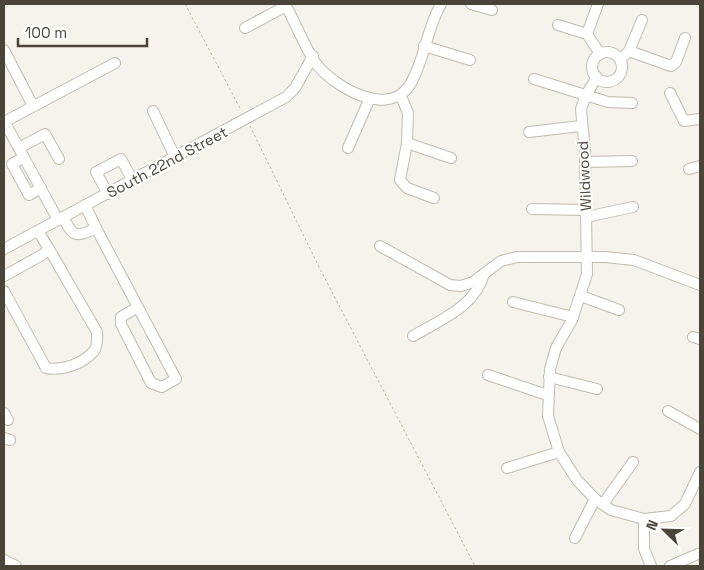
<svg xmlns="http://www.w3.org/2000/svg" width="704" height="570" font-family="'Space Grotesk',sans-serif">
  <style>
    .lines { fill: none; stroke-linecap: round; stroke-linejoin: round }
    .minor-casing { stroke: #c2bbae; stroke-width: 12 }
    .path { stroke: #c4b79f; stroke-width: 1; stroke-dasharray: 2.5 2.5; stroke-linecap: butt }
    .minor { stroke: #fff; stroke-width: 10 }
    .labels { text-anchor: middle; dominant-baseline: central; stroke-width: 4; stroke-linejoin: round; paint-order: stroke }
    .street-label { font-size: 15px; fill: #4b4439; stroke: #fff }
  </style>
  <rect width="100%" height="100%" fill="#f6f3ec"/>
  <g class="lines">
    <g class="minor-casing">
      <g id="minor">
        <path d="M285,4C294,20 307,52 317,65C337,89 391,119 411,83C425,58 427,28 441,4"/>
        <polyline points="471,4 492,10"/>
        <polyline points="558,25 587,34 600,54"/>
        <polyline points="245,28 286,6"/>
        <polyline points="587,34 598,4"/>
        <polyline points="424,46 470,60"/>
        <polyline points="4,50 33,106"/>
        <polyline points="629,51 671,66 676,62 685,38"/>
        <circle cx="607" cy="67" r="15"/>
        <polyline points="624,56 629,51 642,20"/>
        <polyline points="597,77 586,95 581,109 585,152 587,274 572,320 556,348 550,369 548,416 559,452 577,480 595,499 611,510 644,519 671,516 685,504 700,472"/>
        <polyline points="534,79 608,102 632,103"/>
        <polyline points="670,93 684,121 700,119"/>
        <polyline points="401,96 408,113 407,143 400,180 407,188 434,198"/>
        <polyline points="153,111 175,157"/>
        <polyline points="4,121 58,220"/>
        <polyline points="4,122 115,63"/>
        <polyline points="529,132 581,126"/>
        <polyline points="407,143 451,158"/>
        <polyline points="19,148 45,134 59,159"/>
        <polyline points="348,148 370,98"/>
        <polyline points="24,157 12,164 29,195 41,188"/>
        <polyline points="585,162 632,161"/>
        <polyline points="689,169 700,166"/>
        <polyline points="108,194 96,172 121,159 133,181"/>
        <polyline points="532,209 584,210"/>
        <path d="M63,217C73,237 76,238 96,228L85,205"/>
        <polyline points="586,217 633,207"/>
        <polyline points="96,228 176,379 162,387 151,383 121,324 121,317 138,307"/>
        <polyline points="380,246 450,285 461,286 473,282 501,261 517,257 605,257 634,260 700,285"/>
        <polyline points="4,249 286,97 295,88 313,56"/>
        <polyline points="4,276 42,255 49,249 38,231"/>
        <path d="M4,291L46,368C62,371 83,364 94,351C98,346 97,338 97,332L49,249"/>
        <polyline points="581,296 619,310"/>
        <polyline points="513,302 573,317"/>
        <path d="M413,336C440,320 475,307 484,274"/>
        <polyline points="693,337 700,339"/>
        <polyline points="488,375 547,395"/>
        <polyline points="549,377 597,389"/>
        <polyline points="668,411 700,429"/>
        <polyline points="4,413 8,420"/>
        <polyline points="4,438 10,440"/>
        <polyline points="507,468 559,452"/>
        <polyline points="603,504 633,462"/>
        <polyline points="644,519 644,549 651,566"/>
        <polyline points="575,538 595,499"/>
        <polyline points="4,560 16,566"/>
        <polyline points="670,566 698,554"/>
      </g>
    </g>
    <g class="path">
      <polyline points="185,4 241,110"/>
      <polyline points="250,126 321,271 475,566"/>
    </g>
    <use href="#minor" class="minor"/>
  </g>
  <g class="labels">
    <g class="street-label">
      <text transform="translate(167 162) rotate(-28)">South 22nd Street</text>
      <text transform="translate(584 176) rotate(-93)">Wildwood</text>
    </g>
  </g>
  <rect width="704" height="570" fill="none" stroke="#4b4439" stroke-width="10"/>
  <g transform="translate(664 530) rotate(293)" stroke="#ffffff" stroke-width="4" paint-order="stroke">
  <path d="M0-4L9 19L0 12L-9 19Z" fill="#4b4439"/>
  <text y="-8" font-size="14" font-weight="bold" text-anchor="middle" fill="#4b4439">N</text>
  </g>
  <path d="M18 38v8h129v-8" fill="none" stroke="#4b4439" stroke-width="2.5"/>
  <text x="25" y="38" font-size="15" fill="#4b4439" stroke="#ffffff" stroke-width="4" paint-order="stroke">100 m</text>
</svg>
